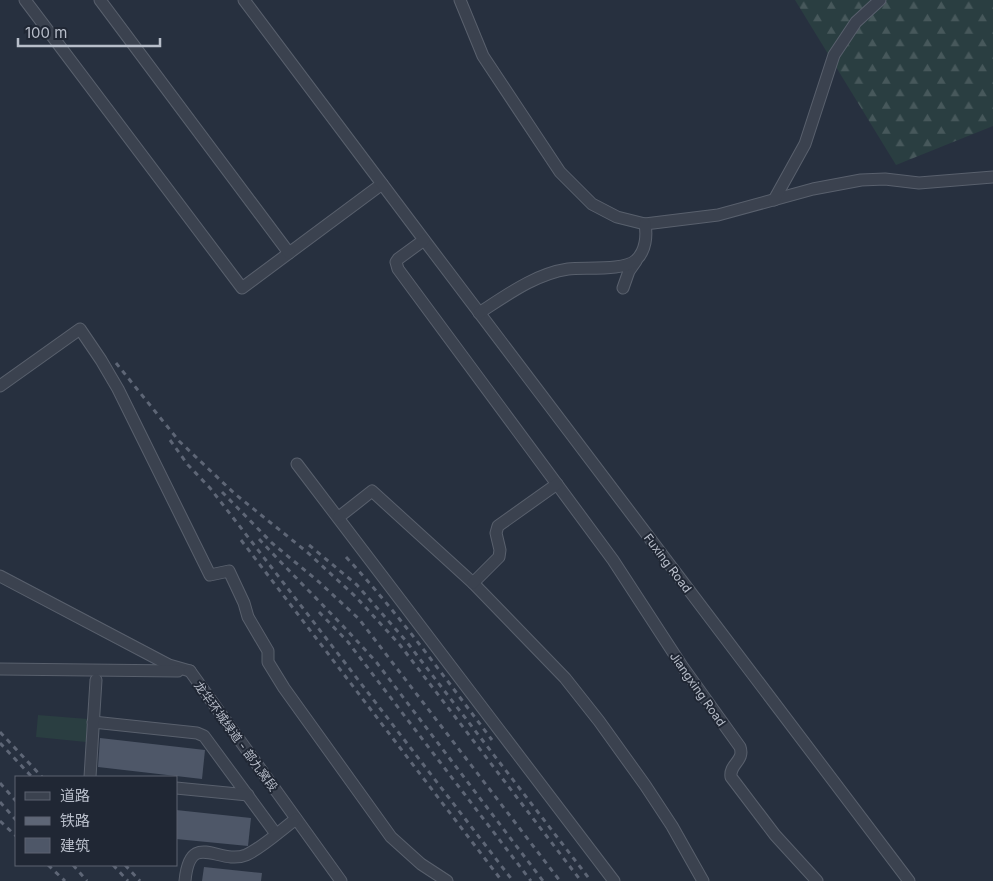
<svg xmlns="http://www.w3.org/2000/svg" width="993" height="881" font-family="Inter,'Noto Sans SC',sans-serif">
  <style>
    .forest { fill: url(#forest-firs) }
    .green { fill: #2a3e41 }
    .building { fill: #4e5768 }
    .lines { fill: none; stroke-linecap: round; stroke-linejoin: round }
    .minor-casing { stroke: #59606d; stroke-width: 13 }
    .minor { stroke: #3b424f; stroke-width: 11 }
    .rail { stroke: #5e6676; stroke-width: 3; stroke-dasharray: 5 5; stroke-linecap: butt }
    .labels { text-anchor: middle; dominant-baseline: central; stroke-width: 4; stroke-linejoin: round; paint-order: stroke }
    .street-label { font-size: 12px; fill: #b8beca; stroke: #202734 }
  </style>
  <defs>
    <pattern id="forest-firs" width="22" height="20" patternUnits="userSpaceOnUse" patternTransform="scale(1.25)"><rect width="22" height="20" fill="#2a3e41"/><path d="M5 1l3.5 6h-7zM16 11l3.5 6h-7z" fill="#47585b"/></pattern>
  </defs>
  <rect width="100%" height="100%" fill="#27303f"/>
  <polygon class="forest" points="795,0 993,0 993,126 896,165"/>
  <polygon class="green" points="38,715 88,719 86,742 36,737"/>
  <g class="building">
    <polygon points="100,738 205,750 202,779 98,767"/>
    <polygon points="176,810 251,818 248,846 176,839"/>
    <polygon points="204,867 262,873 261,881 202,881"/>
  </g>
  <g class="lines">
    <g class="minor-casing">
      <g id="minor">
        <polyline points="25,0 242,288 382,184"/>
        <polyline points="100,0 289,253"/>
        <polyline points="244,0 428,245 909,881"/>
        <polyline points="460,0 483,56 560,172 592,204 617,217 645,224 718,215 813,189 861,180 885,179 919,183 993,177"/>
        <polyline points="774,200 805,144 834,55 856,22 880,0"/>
        <path d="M424,240L398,259L396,262L398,269L613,560L682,666L740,747C745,761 729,764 731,777L775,835L817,881"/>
        <polyline points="623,288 629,271 636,261"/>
        <path d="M479,313C507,295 535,274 568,269C584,267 625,271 636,260C646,251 647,235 645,224"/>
        <polyline points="0,386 80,329 101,360 118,389 210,575 229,571 244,603 248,617 268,651 268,662 284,688 391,837 421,864 447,881"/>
        <polyline points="297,464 614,881"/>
        <polyline points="339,517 372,491 473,583 565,678 599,721 645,785 672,826 703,881"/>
        <polyline points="0,576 169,665 190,671"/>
        <polyline points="473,583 499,557 500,550 496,533 498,526 557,484"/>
        <polyline points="0,669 178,671"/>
        <polyline points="190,671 341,881"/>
        <polyline points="93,722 197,733 204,736 276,834"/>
        <polyline points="90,777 96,680"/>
        <polyline points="176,788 248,795"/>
        <path d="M185,881C190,828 219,866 246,855C262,848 281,830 296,819"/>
      </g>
    </g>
    <use href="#minor" class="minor"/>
    <g class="rail">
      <polyline points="116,363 179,441 235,494 307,552 356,597 400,645 581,881"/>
      <polyline points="170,440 188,465 210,488 272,568 513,881"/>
      <polyline points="222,492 272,543 319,582 359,619 560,881"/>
      <path d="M259,539C298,581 339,620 377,663L543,881"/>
      <polyline points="241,540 502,881"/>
      <polyline points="309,545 357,585 406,641 591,881"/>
      <path d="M346,557C399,614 445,678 492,740"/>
      <polyline points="319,612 348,642 531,881"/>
      <polyline points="0,732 42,777"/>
      <polyline points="0,743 32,777"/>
      <polyline points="0,783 16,801"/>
      <polyline points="0,802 16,820"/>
      <polyline points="0,821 16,836"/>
      <polyline points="48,865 65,881"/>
      <polyline points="73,865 87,881"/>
      <polyline points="113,865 128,881"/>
      <polyline points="125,865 140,881"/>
    </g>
  </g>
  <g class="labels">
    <g class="street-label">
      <text transform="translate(668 563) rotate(53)">Fuxing Road</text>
      <text transform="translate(698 689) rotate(55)">Jiangxing Road</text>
      <text transform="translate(236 736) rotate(54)">龙华环城绿道 - 部九窝段</text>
    </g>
  </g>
  <rect x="15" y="776" width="162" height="90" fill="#202734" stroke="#5d6370"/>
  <rect x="25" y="792" width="25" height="8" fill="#3b424f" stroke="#5d6370"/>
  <text x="60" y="801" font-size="15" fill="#b8beca">道路</text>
  <rect x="25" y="817" width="25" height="8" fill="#5e6676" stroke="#5d6370"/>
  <text x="60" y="826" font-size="15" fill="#b8beca">铁路</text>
  <rect x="25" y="838" width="25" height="15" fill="#4e5768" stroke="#5d6370"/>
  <text x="60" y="851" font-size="15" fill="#b8beca">建筑</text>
  <path d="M18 38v8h142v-8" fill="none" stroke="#b8beca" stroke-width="2.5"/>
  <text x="25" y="38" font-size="15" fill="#b8beca" stroke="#202734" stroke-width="4" paint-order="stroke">100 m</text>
</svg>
